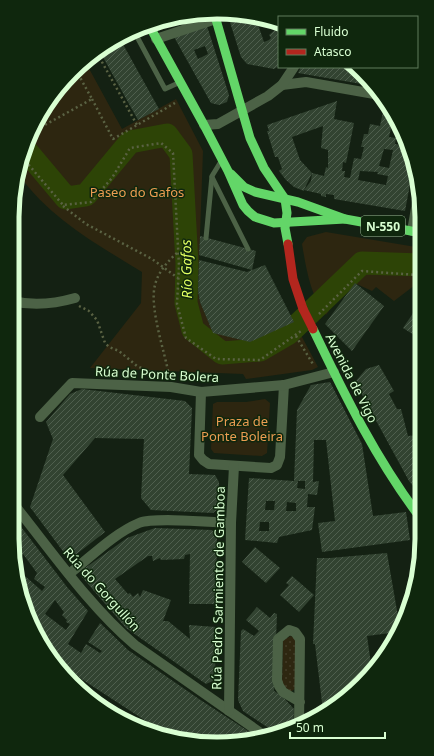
<svg xmlns="http://www.w3.org/2000/svg" width="434" height="756" font-family="'Noto Sans',sans-serif">
  <style>
    .grass { fill: url(#grass-dots) }
    .green { fill: #2d2610 }
    .lines { fill: none; stroke-linecap: round; stroke-linejoin: round }
    .river { stroke: #2d4406; stroke-width: 23 }
    .building { fill: url(#building-hatch); fill-rule: evenodd }
    .path { stroke: #5a6243; stroke-width: 2.5; stroke-dasharray: 2 3; stroke-linecap: butt }
    .lane { stroke: #4c6246; stroke-width: 5 }
    .street { stroke: #4c6246; stroke-width: 10 }
    .fast { stroke: #63d668; stroke-width: 9 }
    .jam { stroke: #b3261e; stroke-width: 9 }
    .jam-bridge { stroke: #b3261e; stroke-width: 9 }
    .labels { text-anchor: middle; dominant-baseline: central; stroke-width: 3; stroke-linejoin: round; paint-order: stroke }
    .shield { fill: #0f270d; stroke: #9cbe97; stroke-width: 1 }
    .shield-label { font-size: 12px; font-weight: bold; fill: #d9ffd2 }
    .park-label { font-size: 13px; fill: #eb9c52; stroke: #0f270d }
    .street-label { font-size: 13px; fill: #d9ffd2; stroke: #0f270d }
    .water-label { font-size: 14px; font-style: italic; fill: #e0ff60; stroke: #0f270d }
    .rim { fill: none; stroke: #d9ffd2; stroke-width: 5 }
  </style>
  <defs>
    <pattern id="grass-dots" width="8" height="8" patternUnits="userSpaceOnUse"><rect width="8" height="8" fill="#2d2610"/><path d="M2 2h.1M6 6h.1" fill="none" stroke="#413c27" stroke-width="1.8" stroke-linecap="round"/></pattern>
    <pattern id="building-hatch" width="6" height="6" patternUnits="userSpaceOnUse"><rect width="6" height="6" fill="#324331"/><path d="M-1 1l2-2M0 6l6-6M5 7l2-2" fill="none" stroke="#4f5f4e"/></pattern>
  </defs>
  <rect width="100%" height="100%" fill="#142113"/>
  <polygon class="grass" points="291,636 296,638 295,689 290,692 282,684 283,640"/>
  <g class="green">
    <path d="M86,63L122,129L176,99L203,151L198,291L200,302L213,332L250,342L294,322L318,367L312,370L246,379L243,374L90,368L141,303L142,272C95,243 52,220 18,174L23,151L46,103Z"/>
    <path d="M326,232L422,248V282H419L394,301L376,287L372,291L350,281L326,315C310,296 306,267 302,244L307,237Z"/>
    <polygon points="265,399 270,403 267,453 262,456 214,453 211,449 213,404 217,402 246,402"/>
  </g>
  <g class="lines">
    <polyline class="river" points="24,148 66,198 86,195 130,142 167,135 181,154 187,264 186,303 193,330 222,353 260,350 289,333 362,263 422,265"/>
  </g>
  <g class="building">
    <polygon points="228,16 255,16 264,42 269,40 271,38 269,35 279,26 279,66 274,69 247,64 241,57"/>
    <path d="M207,26L229,95L227,102L219,105L211,103L174,37ZM205,46L208,54L198,59L194,50Z"/>
    <polygon points="120,39 159,109 138,120 99,50 103,47"/>
    <polygon points="301,67 356,67 373,86 298,73"/>
    <path d="M337,101L334,119L354,123L346,163L343,162L342,171H345L344,177L350,178L354,158L361,159L364,147H361L364,134H368L370,124L380,126L384,107L390,108L394,114L408,144L398,142L400,130L391,128L389,137L396,138L395,144L409,146L414,163L405,211L334,199V195L326,194V197L321,196V194L304,190V191L294,187L286,180L279,171L282,169L278,157H275L267,131H269L267,125ZM323,126L321,148L328,150V168L326,167L324,176L312,173L311,181L304,190L312,173L300,160L292,137ZM384,149L393,150L389,168L379,166ZM360,171L378,172L377,174L388,176L386,185L358,180Z"/>
    <polygon points="200,236 256,251 252,270 265,265 294,322 250,342 213,333 200,302 198,291 199,260 247,272 252,270 199,255"/>
    <polygon points="355,283 384,306 352,351 325,324"/>
    <polygon points="422,300 422,340 403,328"/>
    <polygon points="379,365 394,391 389,394 397,409 401,409 408,436 418,435 422,445 422,497 409,481 355,382 366,369"/>
    <path d="M330,382L362,444L373,516L406,512L410,540L322,552L318,523L335,521L326,440H314L313,482L319,481L317,495L308,494L307,507H315L312,530L279,537L277,543L245,540L249,478L294,481L297,410L311,385ZM298,481H305V489L297,488ZM266,501H275L274,510H265ZM287,502L296,503V511H286ZM260,522H269V531H259Z"/>
    <polygon points="82,389 185,401 192,408 189,474 215,475 219,482 219,508 213,513 151,510 141,498 144,439 95,438 63,475 105,532 74,556 65,554 30,507 53,439 46,422 70,394"/>
    <path d="M12,515L67,587L88,611L68,644L81,653L86,644L100,653L102,651L88,642L100,623L128,650L199,699L257,737L230,744L172,738L83,680L49,653L23,605L21,596L25,592L20,588L17,569L42,591L45,587L34,579L37,573L23,554L17,560L15,558L12,539ZM55,600L64,612L62,615L67,620L66,622L70,624L66,630L45,614Z"/>
    <polygon points="155,528 212,530 217,537 216,604 189,604 190,554 185,555 184,559 161,560 160,558 153,561 152,556 148,556 115,579 128,594 130,593 133,597 138,593 140,597 143,590 171,600 163,621 168,621 190,639 189,625 216,627 215,680 206,684 126,628 82,577 81,571 127,538"/>
    <polygon points="255,547 280,568 266,583 242,562"/>
    <polygon points="387,553 400,628 398,632 367,636 372,671 352,693 323,711 315,644 313,644 317,558 330,558"/>
    <polygon points="292,576 314,595 299,612 280,595 289,585 286,583"/>
    <polygon points="257,607 270,618 274,613 277,614 274,691 282,696 294,709 293,729 276,733 243,711 238,700 241,631 243,629 254,636 259,631 246,620"/>
  </g>
  <g class="lines">
    <g class="path">
      <polyline points="97,53 137,125"/>
      <polyline points="92,99 113,139 175,103"/>
      <polyline points="32,132 92,99 77,72"/>
      <polyline points="22,157 63,205 91,202 112,178 130,148 161,143 173,153 179,266 177,304 186,338 216,359 260,360 301,331"/>
      <polyline points="63,206 86,224 152,259 178,278"/>
      <polyline points="79,306 89,311 97,320 105,343 109,347 119,351 137,366 150,372 168,373"/>
      <polyline points="319,314 362,271 417,275 422,270"/>
      <polyline points="296,336 314,366"/>
      <path d="M169,376C165,352 149,308 155,285C158,272 168,261 178,252"/>
    </g>
    <g class="lane">
      <polyline points="135,33 165,89 176,84"/>
      <polyline points="212,177 248,249"/>
      <polyline points="206,238 212,176 220,163"/>
    </g>
    <g class="street">
      <polyline points="156,39 216,19"/>
      <polyline points="282,85 306,82 380,95"/>
      <polyline points="204,125 218,124 268,96 282,85 294,67"/>
      <polyline points="412,231 419,191"/>
      <path d="M12,301C34,306 54,304 75,298"/>
      <polyline points="201,392 199,455 203,460 209,464 271,468 277,465 280,457 284,385"/>
      <polyline points="40,417 72,383 171,387 201,392 284,385 334,372"/>
      <path d="M12,502C50,549 89,606 135,645L265,736"/>
      <path d="M69,574C91,557 113,534 139,523C154,517 211,522 231,523"/>
      <polyline points="229,711 231,523 234,466"/>
      <polyline points="299,726 300,639 295,632 289,630 278,639 277,680 279,686 283,692 300,702"/>
    </g>
    <g class="fast">
      <polyline points="215,16 250,138 264,168 285,199 287,213 285,228 288,244"/>
      <polyline points="150,27 204,125 228,171 243,205 248,211 255,217 274,223 345,219"/>
      <polyline points="231,174 244,187 255,192 298,202 345,219 422,233"/>
      <path d="M313,329C345,396 377,461 422,520"/>
    </g>
    <polyline class="jam" points="288,244 293,279 303,309"/>
    <polyline class="jam-bridge" points="303,309 313,329"/>
  </g>
  <g class="labels">
    <rect class="shield" x="361" y="216" width="44" height="20" rx="3"/>
    <g class="shield-label">
      <text x="383" y="226">N-550</text>
    </g>
    <g class="park-label">
      <text x="137" y="192">Paseo do Gafos</text>
      <text x="242" y="421">Praza de<tspan x="242" dy="15">Ponte Boleira</tspan></text>
    </g>
    <g class="street-label">
      <text transform="translate(157 374) rotate(3)">Rúa de Ponte Bolera</text>
      <text transform="translate(352 378) rotate(63)">Avenida de Vigo</text>
      <text transform="translate(218 588) rotate(-89)">Rúa Pedro Sarmiento de Gamboa</text>
      <text transform="translate(102 589) rotate(48)">Rúa do Gorgullón</text>
    </g>
    <g class="water-label">
      <text transform="translate(186 269) rotate(-91)">Río Gafos</text>
    </g>
  </g>
  <path d="M0 0H434V756H0ZM217 19H217A198 198 0 0 1 415 217V539A198 198 0 0 1 217 737H217A198 198 0 0 1 19 539V217A198 198 0 0 1 217 19Z" fill="#0f270d" fill-rule="evenodd"/>
  <path class="rim" d="M217 19H217A198 198 0 0 1 415 217V539A198 198 0 0 1 217 737H217A198 198 0 0 1 19 539V217A198 198 0 0 1 217 19Z"/>
  <rect x="278" y="16" width="140" height="52" fill="#0f270d" stroke="#607d5c"/>
  <rect x="286" y="29" width="20" height="6" fill="#63d668" stroke="#607d5c"/>
  <text x="314" y="36" font-size="12" fill="#d9ffd2">Fluido</text>
  <rect x="286" y="49" width="20" height="6" fill="#b3261e" stroke="#607d5c"/>
  <text x="314" y="56" font-size="12" fill="#d9ffd2">Atasco</text>
  <path d="M290 732v6h95v-6" fill="none" stroke="#d9ffd2" stroke-width="2"/>
  <text x="296" y="732" font-size="12" fill="#d9ffd2" stroke="#0f270d" stroke-width="3" paint-order="stroke">50 m</text>
</svg>
